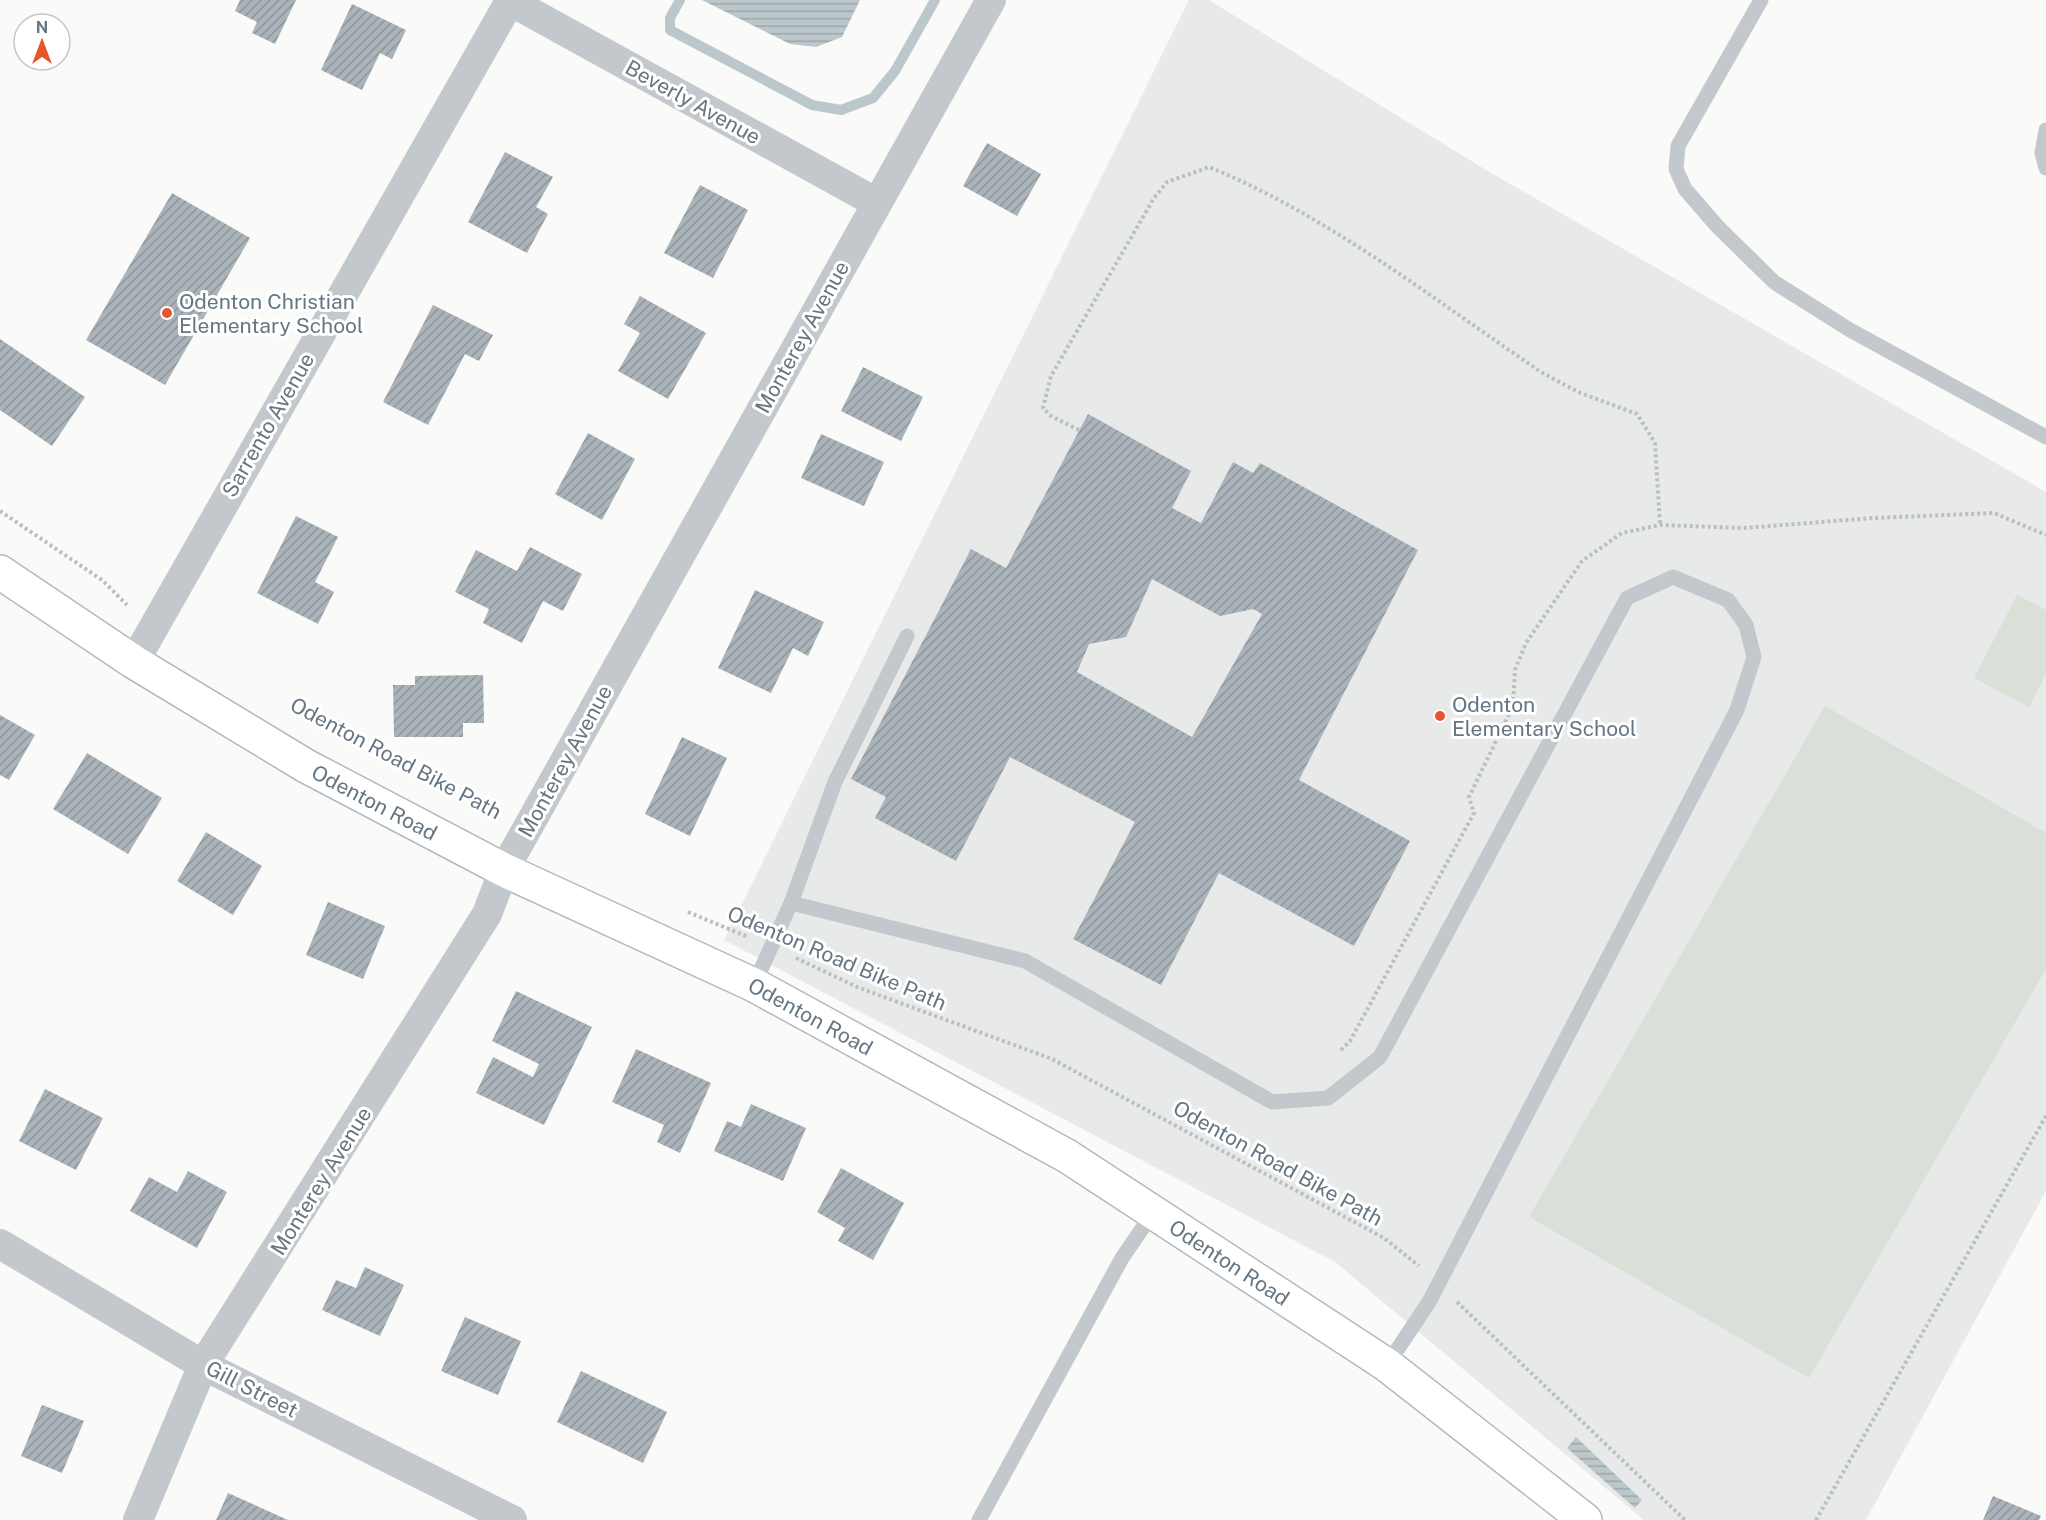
<svg xmlns="http://www.w3.org/2000/svg" width="2046" height="1520" font-family="'Public Sans',sans-serif">
  <style>
    .built { fill: #e8e9e9 }
    .park { fill: #dadfd7 }
    .water { fill: url(#water-rules) }
    .lines { fill: none; stroke-linecap: round; stroke-linejoin: round }
    .stream { stroke: #bbc7cb; stroke-width: 10 }
    .building { fill: url(#building-hatch); fill-rule: evenodd }
    .secondary-casing { stroke: #b3babf; stroke-width: 36 }
    .path { stroke: #bbbfc2; stroke-width: 4; stroke-dasharray: 3 3; stroke-linecap: butt }
    .lane { stroke: #c3c8cc; stroke-width: 15 }
    .street { stroke: #c3c8cc; stroke-width: 30 }
    .secondary { stroke: #fff; stroke-width: 33 }
    .poi-dot { fill: #e4572e; stroke: #fff; stroke-width: 2 }
    .labels { text-anchor: middle; dominant-baseline: central; stroke-width: 6; stroke-linejoin: round; paint-order: stroke }
    .street-label { font-size: 21px; fill: #657683; stroke: #fff }
    .poi-label { font-size: 21px; fill: #657683; stroke: #fff; text-anchor: start }
  </style>
  <defs>
    <pattern id="water-rules" width="6" height="5" patternUnits="userSpaceOnUse" patternTransform="scale(1.5)"><rect width="6" height="5" fill="#bbc7cb"/><path d="M0 2.5h6" fill="none" stroke="#9ca6aa"/></pattern>
    <pattern id="building-hatch" width="6" height="6" patternUnits="userSpaceOnUse" patternTransform="scale(1.5)"><rect width="6" height="6" fill="#aab3b9"/><path d="M-1 1l2-2M0 6l6-6M5 7l2-2" fill="none" stroke="#8e969c"/></pattern>
  </defs>
  <rect width="100%" height="100%" fill="#fafaf8"/>
  <polygon class="built" points="1189,0 1209,0 1486,170 2046,492 2046,1191 1866,1520 1644,1520 1335,1262 724,940"/>
  <g class="park">
    <polygon points="2017,595 2046,610 2046,674 2029,707 1974,678"/>
    <polygon points="1825,706 2046,833 2046,969 1809,1378 1529,1217"/>
  </g>
  <g class="water">
    <polygon points="702,0 860,0 842,37 816,47 790,44"/>
    <polygon points="1576,1437 1642,1500 1635,1508 1567,1448"/>
  </g>
  <g class="lines">
    <polyline class="stream" points="680,0 670,18 670,30 812,105 841,110 873,98 895,71 935,0"/>
  </g>
  <g class="building">
    <polygon points="240,0 296,0 275,44 252,33 257,22 235,11"/>
    <polygon points="352,4 406,30 392,59 380,53 362,90 321,70"/>
    <polygon points="987,143 1041,174 1017,216 963,186"/>
    <polygon points="505,152 553,177 536,207 548,214 527,253 468,222"/>
    <polygon points="700,185 748,210 713,278 664,253"/>
    <polygon points="172,193 250,238 165,385 86,340"/>
    <polygon points="640,296 706,333 668,399 618,371 640,333 624,324"/>
    <polygon points="433,305 493,335 479,361 465,354 428,425 383,402"/>
    <polygon points="0,339 85,397 52,446 0,410"/>
    <polygon points="863,367 923,397 901,441 841,411"/>
    <path d="M1088,414L1191,471L1172,508L1201,523L1233,462L1253,473L1260,463L1418,550L1299,780L1410,841L1354,946L1219,873L1161,985L1073,939L1135,822L1010,757L956,861L875,818L886,797L851,779L971,549L1006,568ZM1152,579L1220,616L1253,609L1262,614L1192,737L1077,672L1089,644L1126,637Z"/>
    <polygon points="588,433 635,459 602,520 555,494"/>
    <polygon points="821,434 884,462 864,506 801,478"/>
    <polygon points="296,516 338,537 315,582 334,592 318,624 257,593"/>
    <polygon points="530,547 582,574 563,611 543,601 522,643 483,623 489,609 455,592 476,550 517,571"/>
    <polygon points="755,590 824,622 808,656 793,648 771,693 718,668"/>
    <polygon points="483,675 484,723 463,723 463,737 394,737 393,685 415,685 415,676"/>
    <polygon points="0,715 35,735 9,780 0,775"/>
    <polygon points="682,737 727,758 690,836 645,814"/>
    <polygon points="87,753 162,798 128,854 53,809"/>
    <polygon points="206,832 262,866 233,915 177,881"/>
    <polygon points="328,902 385,926 363,979 306,955"/>
    <polygon points="516,991 592,1027 544,1125 476,1093 493,1057 533,1077 539,1064 492,1041"/>
    <polygon points="636,1049 711,1083 680,1153 657,1142 664,1125 612,1102"/>
    <polygon points="45,1089 103,1118 76,1170 19,1141"/>
    <polygon points="751,1104 806,1128 783,1181 714,1151 727,1121 741,1127"/>
    <polygon points="841,1168 904,1203 873,1260 838,1241 845,1228 817,1212"/>
    <polygon points="188,1171 227,1192 197,1248 130,1211 149,1177 177,1192"/>
    <polygon points="365,1267 404,1285 380,1336 322,1310 336,1280 356,1288"/>
    <polygon points="465,1317 521,1341 498,1395 441,1371"/>
    <polygon points="581,1371 667,1412 643,1463 557,1422"/>
    <polygon points="42,1405 84,1421 62,1473 21,1456"/>
    <polygon points="228,1493 288,1520 216,1520"/>
    <polygon points="1993,1496 2041,1516 2039,1520 1983,1520"/>
  </g>
  <g class="lines">
    <g class="secondary-casing">
      <g id="secondary">
        <path id="s1" d="M0,572L134,662L306,766L504,870L754,985L1067,1156L1387,1365L1585,1520"/>
      </g>
    </g>
    <g class="path">
      <path d="M1079,430L1051,416L1043,408L1051,376L1154,198L1167,182L1209,167C1327,215 1436,301 1541,372L1578,392L1637,414L1655,443L1660,525"/>
      <polyline points="0,511 102,580 127,605"/>
      <polyline points="688,912 748,937"/>
      <polyline points="796,958 857,987 1052,1059 1384,1238 1419,1266"/>
      <polyline points="1341,1050 1350,1041 1474,813 1469,797 1513,706 1515,670 1526,643 1582,561 1622,533 1660,525 1744,528 1873,518 1994,513 2046,535"/>
      <polyline points="1457,1302 1685,1520"/>
      <polyline points="1816,1520 2046,1116"/>
    </g>
    <g class="lane">
      <polyline points="1761,0 1678,146 1676,169 1685,189 1717,226 1774,282 1850,330 2046,437"/>
      <polyline points="2046,130 2042,153 2046,168"/>
      <polyline points="791,903 1025,961 1272,1102 1328,1098 1380,1057 1627,598 1673,577 1728,600 1746,625 1754,657 1737,710 1429,1302 1387,1365"/>
      <polyline points="754,985 791,903 835,782 907,636"/>
      <polyline points="979,1520 1122,1258 1153,1213"/>
    </g>
    <g class="street">
      <polyline points="508,0 877,203"/>
      <polyline points="134,662 510,1"/>
      <polyline points="0,1244 203,1365 512,1520"/>
      <polyline points="138,1520 203,1365 487,914 504,870 991,0"/>
    </g>
    <use href="#secondary" class="secondary"/>
  </g>
  <g class="poi-dot">
    <circle cx="167" cy="313" r="6"/>
    <circle cx="1440" cy="716" r="6"/>
  </g>
  <g class="labels">
    <g class="street-label">
      <text transform="translate(693 102) rotate(29)">Beverly Avenue</text>
      <text transform="translate(802 337) rotate(-61)">Monterey Avenue</text>
      <text transform="translate(268 425) rotate(-60)">Sarrento Avenue</text>
      <text transform="translate(396 758) rotate(28)">Odenton Road Bike Path</text>
      <text transform="translate(565 761) rotate(-61)">Monterey Avenue</text>
      <text stroke="none"><textPath href="#s1" startOffset="440">Odenton Road</textPath></text>
      <text transform="translate(837 958) rotate(23)">Odenton Road Bike Path</text>
      <text stroke="none"><textPath href="#s1" startOffset="926">Odenton Road</textPath></text>
      <text transform="translate(1278 1163) rotate(29)">Odenton Road Bike Path</text>
      <text transform="translate(321 1181) rotate(-58)">Monterey Avenue</text>
      <text stroke="none"><textPath href="#s1" startOffset="1412">Odenton Road</textPath></text>
      <text transform="translate(252 1389) rotate(27)">Gill Street</text>
    </g>
    <g class="poi-label">
      <text x="179" y="301">Odenton Christian<tspan x="179" dy="24">Elementary School</tspan></text>
      <text x="1452" y="704">Odenton<tspan x="1452" dy="24">Elementary School</tspan></text>
    </g>
  </g>
  <g transform="translate(42 42)"><circle r="28" fill="#ffffff" stroke="#c1c8cd" stroke-width="1.5"/>
  <path d="M0-4.5L10 22L0 15L-10 22Z" fill="#e4572e"/>
  <text y="-9" font-size="16" font-weight="bold" text-anchor="middle" fill="#657683">N</text>
  </g>
</svg>
